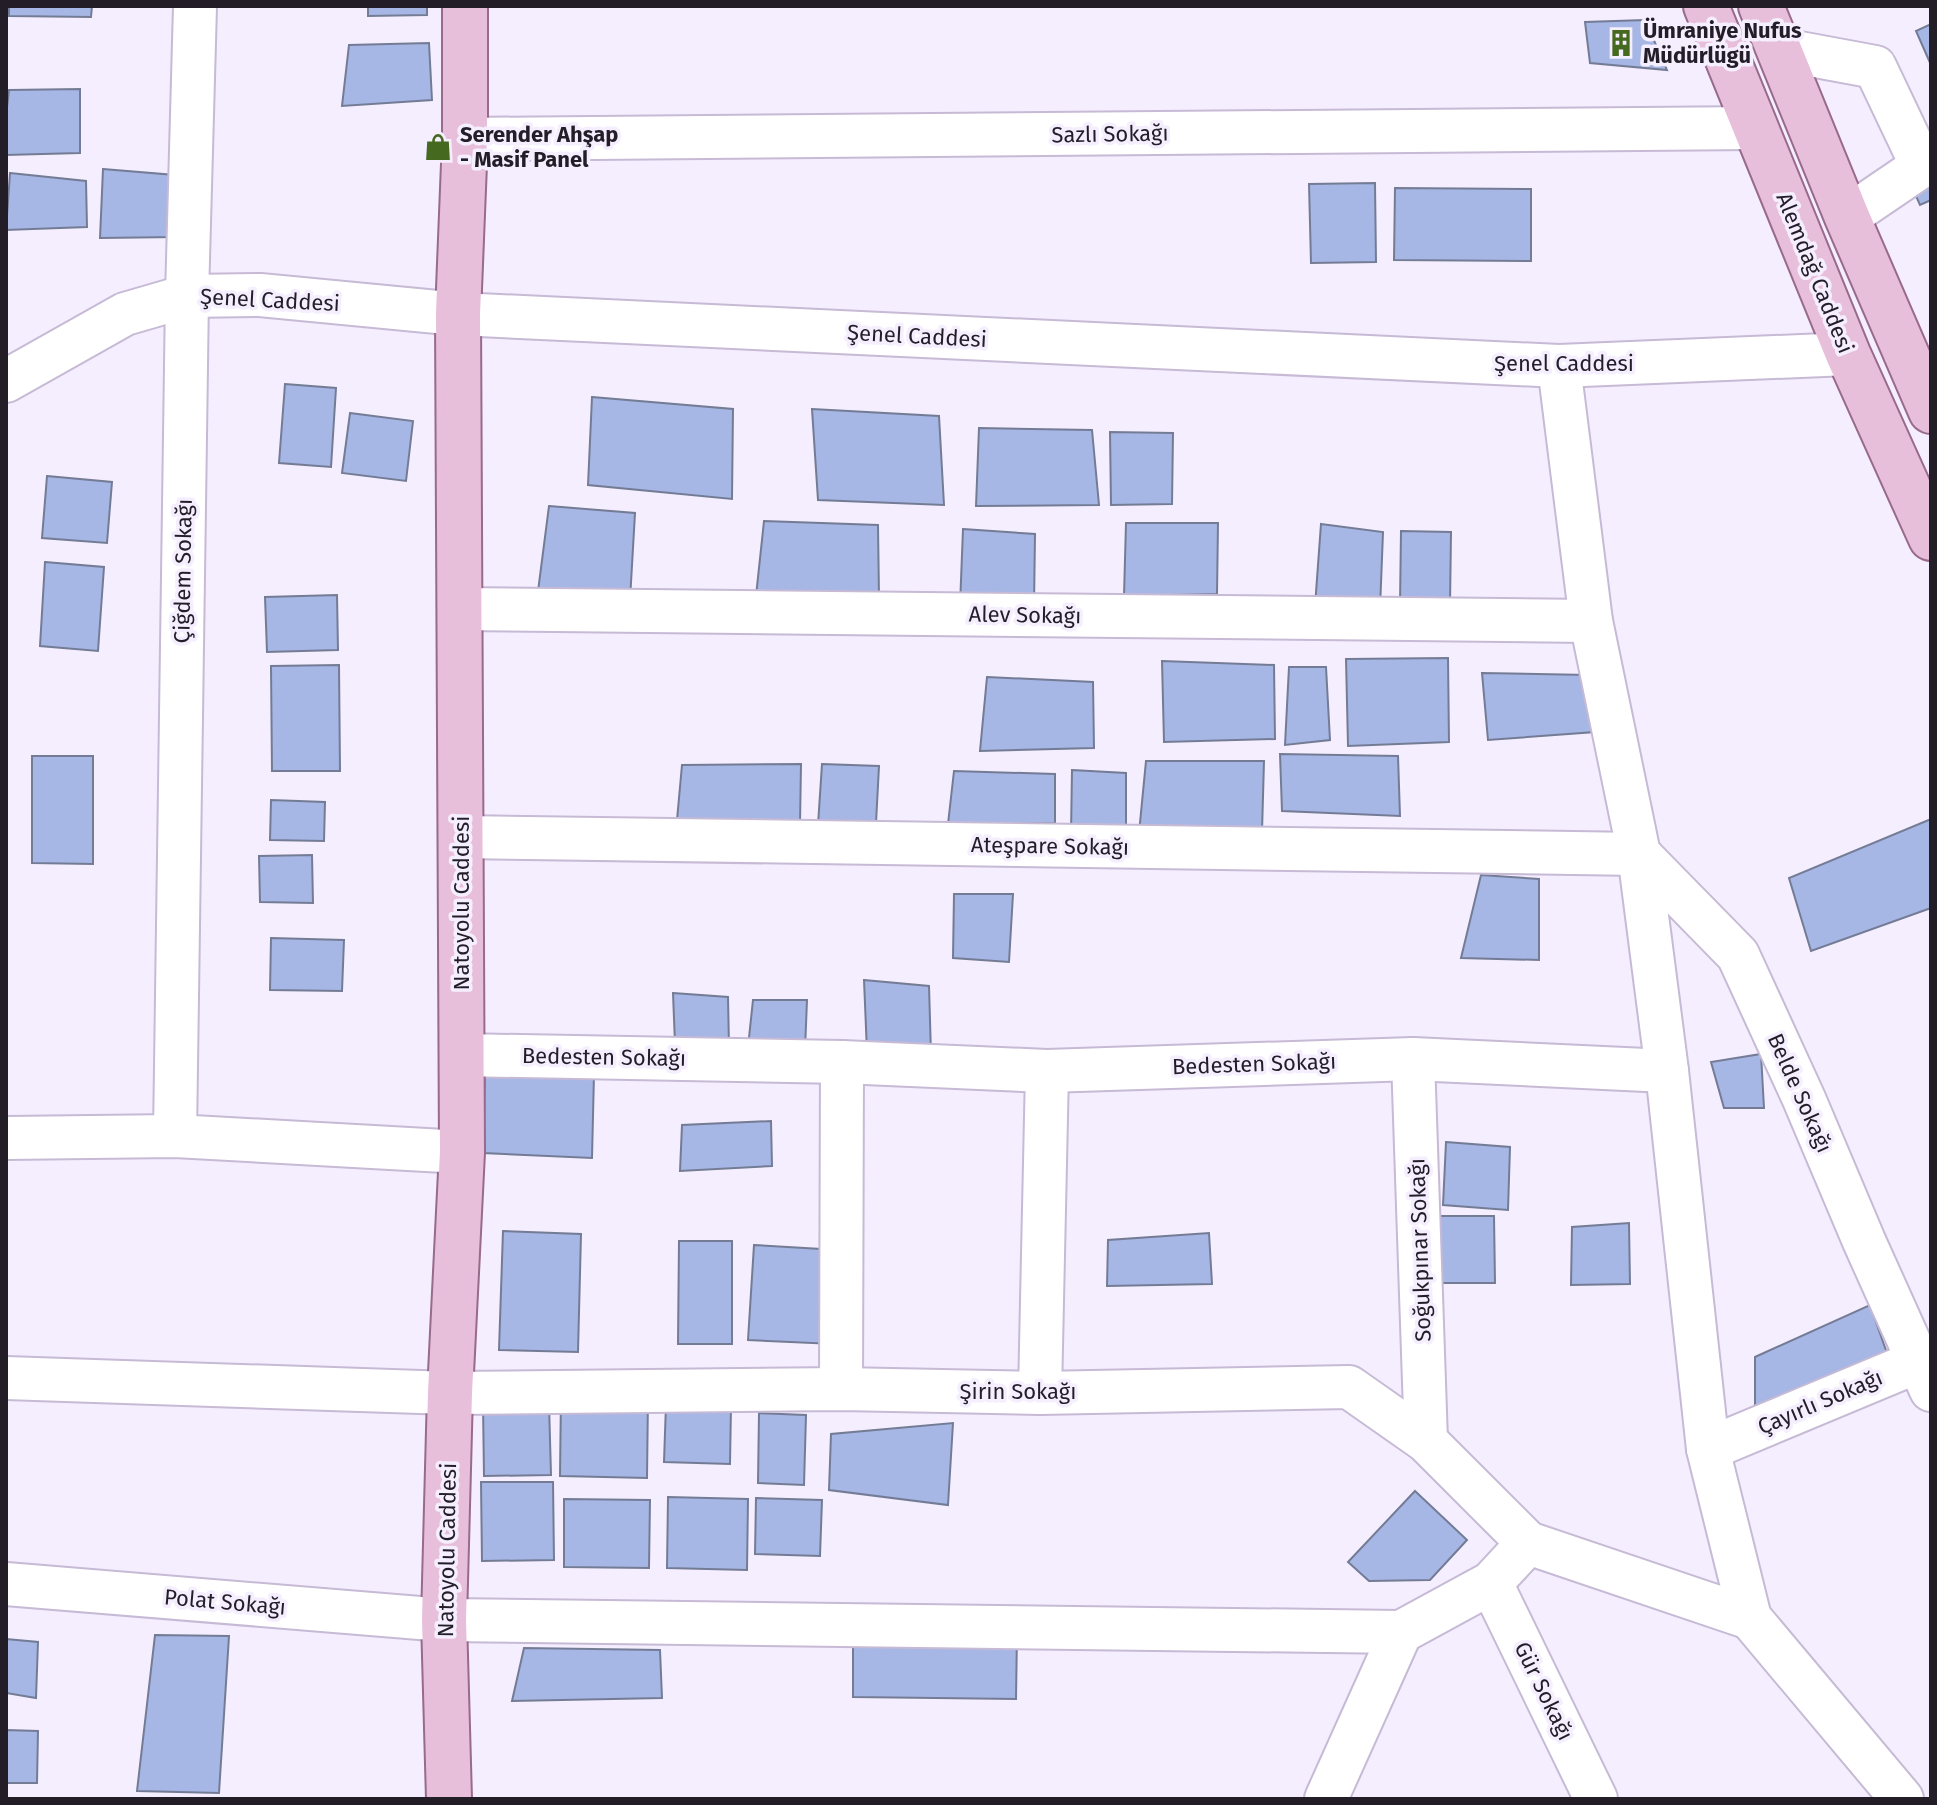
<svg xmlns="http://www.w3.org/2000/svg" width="1937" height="1805" font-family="'Fira Sans',sans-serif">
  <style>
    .building { fill: #a6b6e5; stroke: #747c95; stroke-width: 2 }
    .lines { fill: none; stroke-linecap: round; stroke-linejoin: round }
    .minor-casing { stroke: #c6bad5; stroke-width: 46 }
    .major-casing { stroke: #986a8c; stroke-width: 48 }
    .minor { stroke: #fff; stroke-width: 42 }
    .major { stroke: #e8bfda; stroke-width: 44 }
    .labels { text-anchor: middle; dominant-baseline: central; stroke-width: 7; stroke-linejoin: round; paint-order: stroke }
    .poi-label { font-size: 22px; font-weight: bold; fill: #221d27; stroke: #f5eeff; text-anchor: start }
    .street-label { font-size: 22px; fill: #221d27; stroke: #f5eeff }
  </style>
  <rect width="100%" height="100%" fill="#f5eeff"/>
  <g class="building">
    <polygon points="9,6 92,6 91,17 9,16"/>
    <polygon points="368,6 427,6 427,15 368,16"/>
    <polygon points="1645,20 1667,70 1590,63 1585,22"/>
    <polygon points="1931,24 1931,65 1916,31"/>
    <polygon points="429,43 432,100 342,106 349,45"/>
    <polygon points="80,89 80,153 6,155 6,116 9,90"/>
    <polygon points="1931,147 1931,200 1920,205 1900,160"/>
    <polygon points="103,169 175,175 178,237 100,238"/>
    <polygon points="10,173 86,181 87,227 6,230"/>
    <polygon points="1375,183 1376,262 1311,263 1309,184"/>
    <polygon points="1395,188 1531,189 1531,261 1394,260"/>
    <polygon points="285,384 336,388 331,467 279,463"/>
    <polygon points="592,397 733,409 732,499 588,485"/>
    <polygon points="812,409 939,416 944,505 818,500"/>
    <polygon points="350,413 413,421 406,481 342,473"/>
    <polygon points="979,428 1092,430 1099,505 976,506"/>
    <polygon points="1110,432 1173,433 1172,504 1111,505"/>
    <polygon points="47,476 112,482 107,543 42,538"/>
    <polygon points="549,506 635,513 630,600 537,599"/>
    <polygon points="764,521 878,525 879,597 756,596"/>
    <polygon points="1126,523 1218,523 1217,594 1124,596"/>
    <polygon points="1321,524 1383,532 1380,609 1315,606"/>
    <polygon points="963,529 1035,534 1034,606 960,606"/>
    <polygon points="1401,531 1451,532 1450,605 1400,604"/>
    <polygon points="45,562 104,567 98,651 40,646"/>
    <polygon points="337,595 338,650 267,652 265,597"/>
    <polygon points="1448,658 1449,742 1348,746 1346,659"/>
    <polygon points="1162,661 1274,665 1275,739 1164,742"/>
    <polygon points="339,665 340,771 272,771 271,666"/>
    <polygon points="1289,667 1326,667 1330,740 1285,745"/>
    <polygon points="1482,673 1589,675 1595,732 1488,740"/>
    <polygon points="987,677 1093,682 1094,748 980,751"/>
    <polygon points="1280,754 1398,756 1400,816 1282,811"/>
    <polygon points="32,756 93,756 93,864 32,863"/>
    <polygon points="1146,761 1264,761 1262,832 1139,833"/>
    <polygon points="801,764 800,824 676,831 682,765"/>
    <polygon points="822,764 879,766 876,823 818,825"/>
    <polygon points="1072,770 1126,773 1126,831 1071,834"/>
    <polygon points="954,771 1055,774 1055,823 948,824"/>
    <polygon points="271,800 325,802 324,841 270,840"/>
    <polygon points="1931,819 1931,908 1811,951 1789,878"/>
    <polygon points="312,855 313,903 260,902 259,856"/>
    <polygon points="1481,875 1539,879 1539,960 1461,958"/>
    <polygon points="954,894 1013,894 1009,962 953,958"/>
    <polygon points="271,938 344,940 342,991 270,990"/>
    <polygon points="864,980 929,986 931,1054 867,1052"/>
    <polygon points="673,993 728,997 729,1047 675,1044"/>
    <polygon points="753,1000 807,1000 805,1050 748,1047"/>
    <polygon points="1761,1054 1764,1108 1724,1108 1711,1062"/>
    <polygon points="485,1071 594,1074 592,1158 483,1153"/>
    <polygon points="771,1121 772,1166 680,1171 682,1125"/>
    <polygon points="1446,1142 1510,1147 1508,1210 1443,1205"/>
    <polygon points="1428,1216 1494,1216 1495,1283 1428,1283"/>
    <polygon points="1629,1223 1630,1284 1571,1285 1572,1227"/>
    <polygon points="503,1231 581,1234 578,1352 499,1350"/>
    <polygon points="1209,1233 1212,1284 1107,1286 1108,1240"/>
    <polygon points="679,1241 732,1241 732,1344 678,1344"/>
    <polygon points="754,1245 838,1250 834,1344 748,1340"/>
    <polygon points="1870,1305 1888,1356 1755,1414 1755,1357"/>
    <polygon points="561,1394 648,1396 647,1478 560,1476"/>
    <polygon points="549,1404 551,1475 484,1476 483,1405"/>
    <polygon points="666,1404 731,1406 730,1464 664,1462"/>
    <polygon points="759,1413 806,1415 804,1485 758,1483"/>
    <polygon points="953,1423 948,1505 829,1490 831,1434"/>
    <polygon points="481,1482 553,1482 554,1560 482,1561"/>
    <polygon points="1415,1491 1467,1540 1430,1580 1369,1581 1348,1562"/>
    <polygon points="668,1497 748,1499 747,1570 667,1568"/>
    <polygon points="756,1498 822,1500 820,1556 755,1554"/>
    <polygon points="564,1499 650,1500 649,1568 564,1567"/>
    <polygon points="853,1631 1017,1633 1016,1699 853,1697"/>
    <polygon points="155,1635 229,1636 219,1793 137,1791"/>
    <polygon points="6,1639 38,1642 36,1698 6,1693"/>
    <polygon points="524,1648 660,1650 662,1698 512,1701"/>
    <polygon points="6,1730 38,1731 37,1783 6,1783"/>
  </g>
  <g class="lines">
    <g class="minor-casing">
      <g id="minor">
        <polyline points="1778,49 1875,67 1922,166 1847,217"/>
        <polyline points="465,139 1755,128"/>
        <polyline points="1559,366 1591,621 1639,854 1667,1071 1708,1449 1750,1618 1902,1799"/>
        <polyline points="6,381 125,314 187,296 260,295 458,314 1559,366 1848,354"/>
        <polyline points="459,609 1591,621"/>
        <polyline points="461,837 1639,854 1738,955 1804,1099 1864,1241 1931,1390"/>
        <polyline points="462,1055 842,1062 1047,1071 1413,1059 1667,1071"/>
        <polyline points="1413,1059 1426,1441"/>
        <polyline points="175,1136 187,296 195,6"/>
        <polyline points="6,1138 175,1136 462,1152"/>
        <polyline points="6,1378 450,1393 841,1389 1040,1393 1349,1387 1426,1441 1528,1543"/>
        <polyline points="841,1389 842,1062"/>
        <polyline points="1040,1393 1047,1071"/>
        <polyline points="1708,1449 1931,1356"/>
        <polyline points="1491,1583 1596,1799"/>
        <polyline points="6,1584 444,1620 1401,1632 1491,1583 1528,1543 1750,1618"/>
        <polyline points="1326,1799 1401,1632"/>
      </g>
    </g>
    <g class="major-casing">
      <g id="major">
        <polyline points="1706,6 1848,354 1931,538"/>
        <polyline points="1761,6 1847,217 1931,411"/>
        <polyline points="449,1799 444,1620 450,1393 462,1152 458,314 465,139 465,6"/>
      </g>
    </g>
    <use href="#minor" class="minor"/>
    <use href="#major" class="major"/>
  </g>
  <defs>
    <g id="building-bare" transform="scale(2.16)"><path d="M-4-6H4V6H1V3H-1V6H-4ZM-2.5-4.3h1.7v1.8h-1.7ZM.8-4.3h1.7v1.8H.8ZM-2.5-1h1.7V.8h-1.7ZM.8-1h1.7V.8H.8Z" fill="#466920" stroke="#f5eeff" stroke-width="2.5" paint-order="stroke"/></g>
    <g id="shop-bare" transform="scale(2.16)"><path d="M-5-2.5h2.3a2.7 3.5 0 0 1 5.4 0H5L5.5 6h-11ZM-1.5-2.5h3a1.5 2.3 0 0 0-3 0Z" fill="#466920" stroke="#f5eeff" stroke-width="2.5" paint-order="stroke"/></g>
  </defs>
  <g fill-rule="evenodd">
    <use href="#building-bare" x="1621" y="43"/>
    <use href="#shop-bare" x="438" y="147"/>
  </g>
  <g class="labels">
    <g class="poi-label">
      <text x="1643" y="30">Ümraniye Nufus<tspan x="1643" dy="25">Müdürlügü</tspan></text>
      <text x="460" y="134">Serender Ahşap<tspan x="460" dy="25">- Masif Panel</tspan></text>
    </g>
    <g class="street-label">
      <text transform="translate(1110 134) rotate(-1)">Sazlı Sokağı</text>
      <text transform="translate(1815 273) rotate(68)">Alemdağ Caddesi</text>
      <text transform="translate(270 300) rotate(3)">Şenel Caddesi</text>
      <text transform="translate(917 336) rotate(3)">Şenel Caddesi</text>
      <text x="1564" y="363">Şenel Caddesi</text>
      <text transform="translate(183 571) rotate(-89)">Çiğdem Sokağı</text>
      <text transform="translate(1025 615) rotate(1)">Alev Sokağı</text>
      <text transform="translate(1050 846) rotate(1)">Ateşpare Sokağı</text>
      <text transform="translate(461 903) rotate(-90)">Natoyolu Caddesi</text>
      <text transform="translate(604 1057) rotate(1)">Bedesten Sokağı</text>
      <text transform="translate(1254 1064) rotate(-2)">Bedesten Sokağı</text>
      <text transform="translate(1800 1093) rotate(66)">Belde Sokağı</text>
      <text transform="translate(1420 1250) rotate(-92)">Soğukpınar Sokağı</text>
      <text x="1018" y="1391">Şirin Sokağı</text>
      <text transform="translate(1820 1402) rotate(-23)">Çayırlı Sokağı</text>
      <text transform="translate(447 1550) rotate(-89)">Natoyolu Caddesi</text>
      <text transform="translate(225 1602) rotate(5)">Polat Sokağı</text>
      <text transform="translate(1544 1691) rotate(64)">Gür Sokağı</text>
    </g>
  </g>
  <rect width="1937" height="1805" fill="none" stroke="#221d27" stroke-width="16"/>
</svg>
